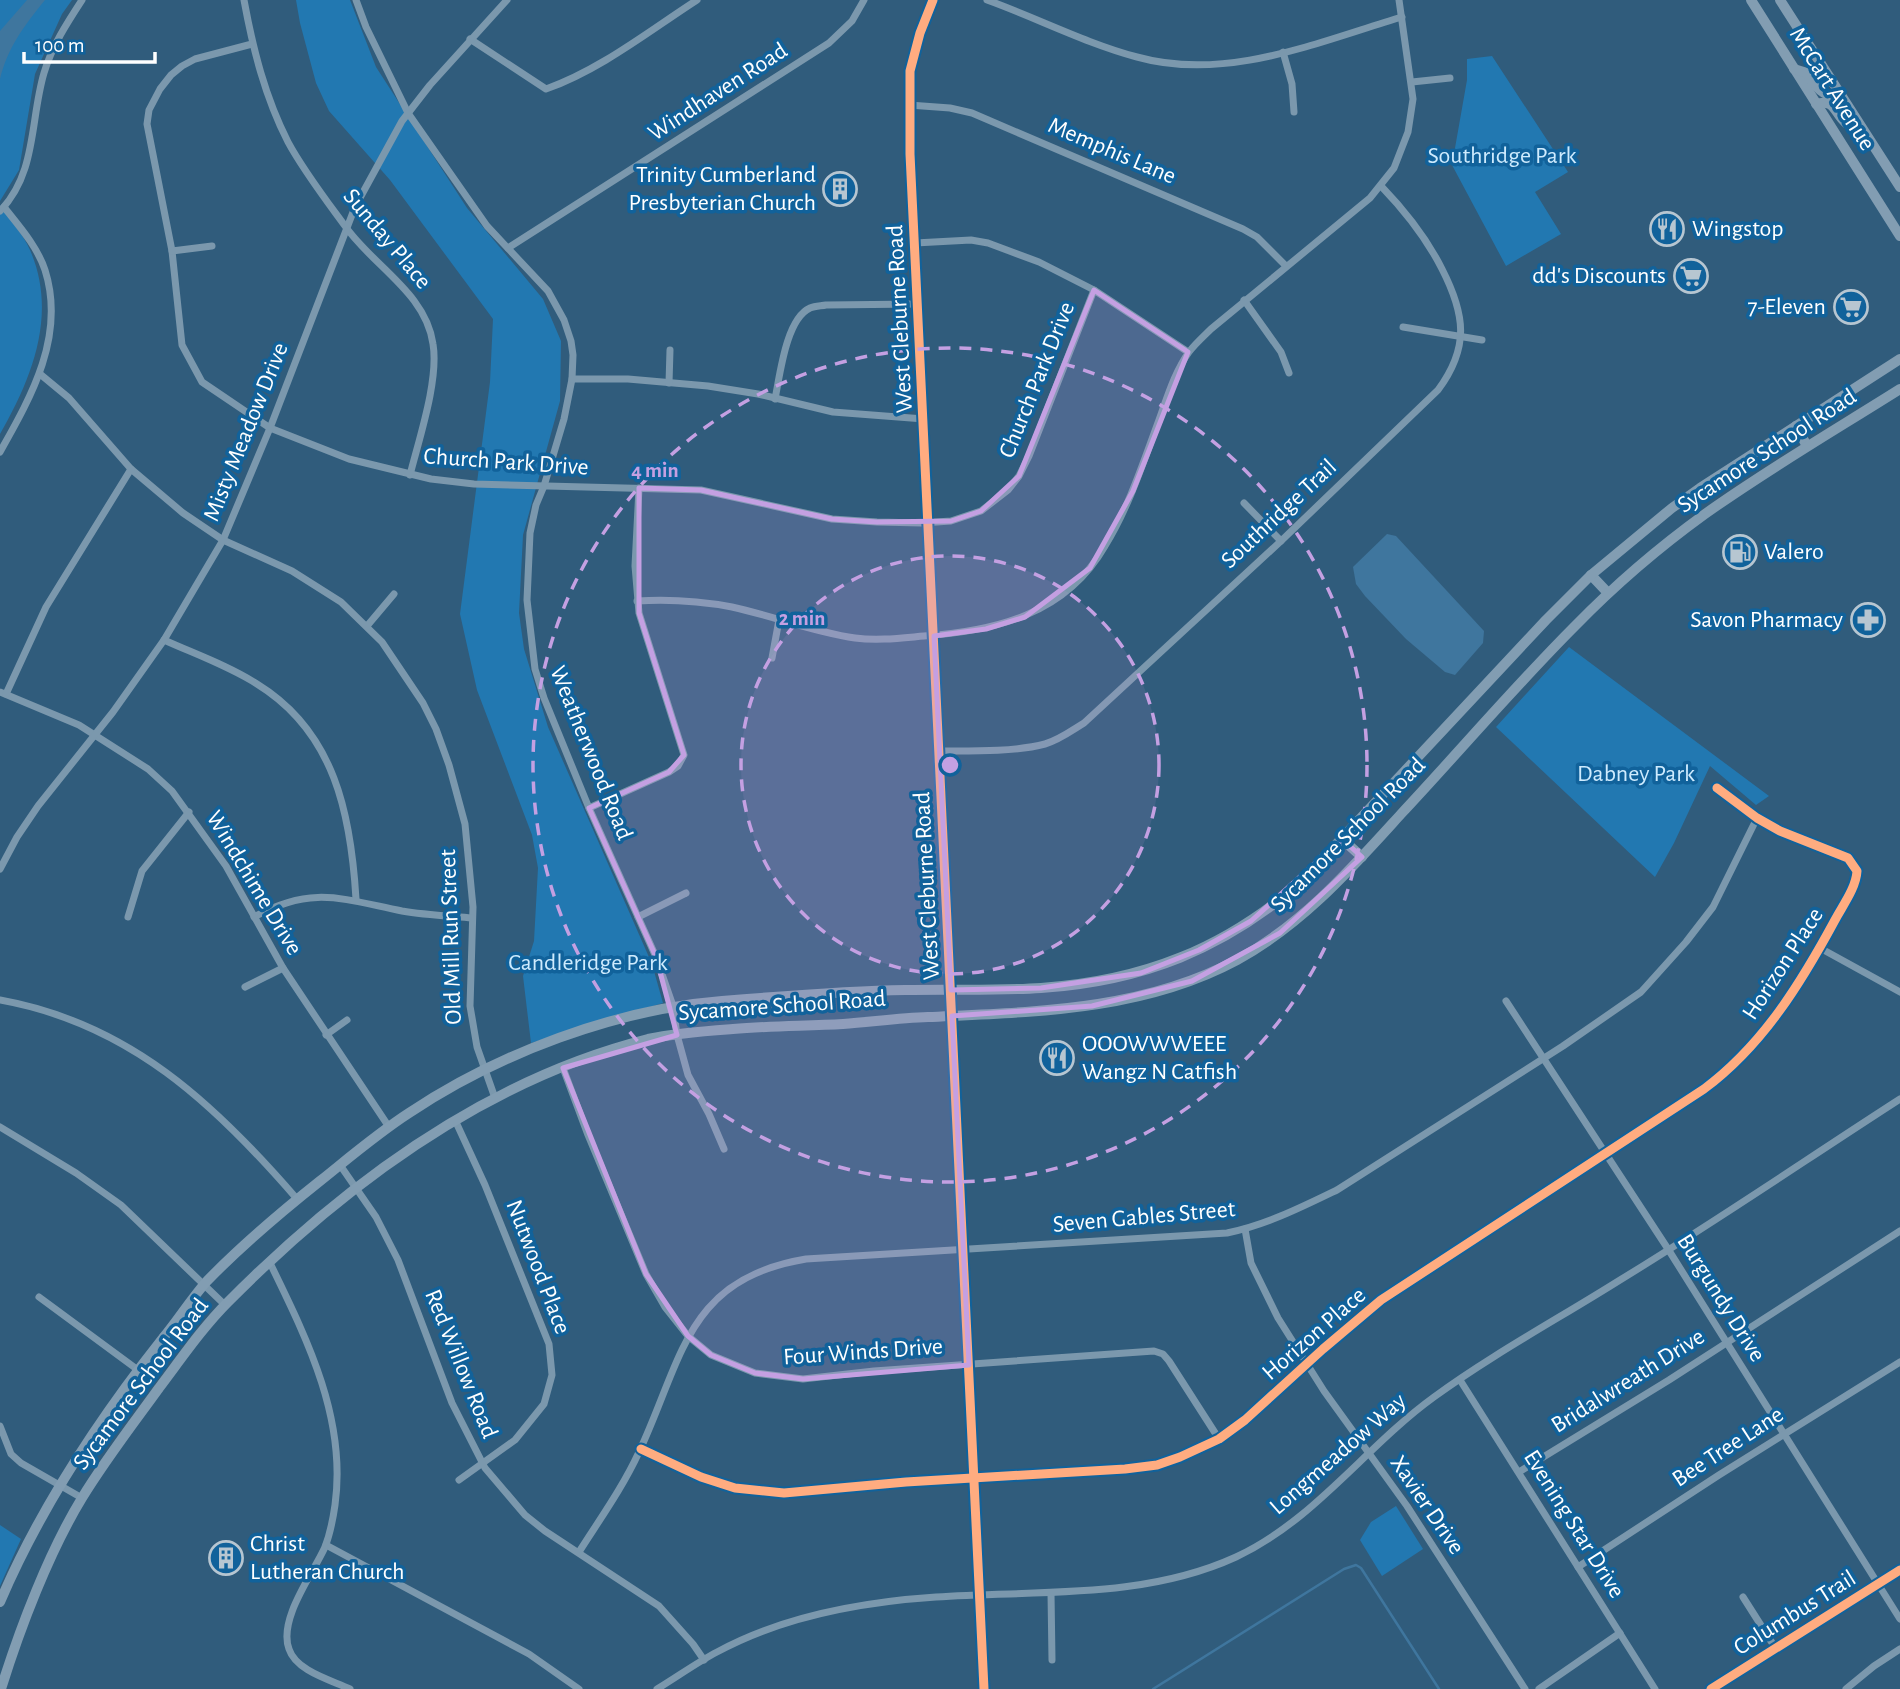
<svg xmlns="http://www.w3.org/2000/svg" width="1900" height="1689" font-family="'Alegreya Sans',sans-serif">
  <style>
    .green { fill: #2278b1 }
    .water { fill: #3f769e }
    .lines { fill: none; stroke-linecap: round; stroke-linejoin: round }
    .stream { stroke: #3f769e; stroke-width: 2.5 }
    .street { stroke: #7b98ad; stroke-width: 7 }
    .secondary { stroke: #829db2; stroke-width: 10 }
    .cycleway-casing { stroke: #11629b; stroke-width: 13 }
    .cycleway { stroke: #ffac80; stroke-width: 9 }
    .marked { fill: #c4a0e2; fill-opacity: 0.2; stroke: #c4a0e2; stroke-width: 5; stroke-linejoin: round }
    .ring { fill: none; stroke: #c4a0e2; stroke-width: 3.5; stroke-dasharray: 12 9 }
    .labels { text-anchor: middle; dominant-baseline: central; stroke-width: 7; stroke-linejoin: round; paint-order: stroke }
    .street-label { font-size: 24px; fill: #fff; stroke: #11629b }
    .park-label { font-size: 24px; fill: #ceebfe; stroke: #11629b }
    .poi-label { font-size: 24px; fill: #fff; stroke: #11629b; text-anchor: end }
    .centre { fill: #c4a0e2; stroke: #11629b; stroke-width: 3.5 }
    .ring-label { font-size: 21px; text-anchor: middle; font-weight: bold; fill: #c4a0e2; stroke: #11629b; stroke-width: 7; stroke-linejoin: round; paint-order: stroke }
  </style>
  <rect width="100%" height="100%" fill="#305c7c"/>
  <g class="green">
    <polygon points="0,0 72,0 62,14 35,74 19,170 0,201"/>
    <polygon points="296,0 350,0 376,67 467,208 543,299 561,341 560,401 523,535 519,613 524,649 548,727 652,964 663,1003 531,1043 523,976 534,941 538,868 532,835 477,690 460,614 490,382 493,319 390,180 329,111 316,83 300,23"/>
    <polygon points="1492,56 1568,172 1535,192 1561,234 1506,266 1452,165 1467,80 1467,59"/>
    <path d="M0,205C10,220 23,234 30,250C58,314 32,378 0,434Z"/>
    <polygon points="1569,647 1769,796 1756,805 1710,766 1674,843 1655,877 1496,727"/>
    <polygon points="1396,1506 1423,1549 1382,1576 1360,1540 1371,1522"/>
    <polygon points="0,1525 21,1539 0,1586"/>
  </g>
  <g class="water">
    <path d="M27,0H45C24,26 8,47 0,79V31Z"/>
    <polygon points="1387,534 1396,536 1484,631 1483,643 1455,675 1445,672 1406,639 1365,596 1356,584 1353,567"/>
  </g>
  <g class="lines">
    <polyline class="stream" points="1153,1689 1344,1569 1356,1565 1361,1568 1439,1689"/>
    <g class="street">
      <path d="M244,0C253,49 265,97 288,142C303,170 326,200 345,226C373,266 426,293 433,344C439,380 419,439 410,475"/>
      <polyline points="356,0 366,27 408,113 487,226 548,291 564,320 571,341 573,355 572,379 564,419 544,486 536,505 530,533 527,600 535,669 544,698 589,808 656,957 673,1006 677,1035 688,1075 709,1114 724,1149"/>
      <path d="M987,0C1037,18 1085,43 1137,57C1226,82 1318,42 1402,17"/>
      <path d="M470,39L546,89C600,70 649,31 697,0"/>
      <polyline points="252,44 195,59 182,66 171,75 160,89 149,110 147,124 172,251 182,345 202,382 270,428 349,459 431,479 474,484 701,490 832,519 877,522 922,523 951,521 981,511 1008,490 1019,476 1029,456 1094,290"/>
      <polyline points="1283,52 1292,84 1294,112"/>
      <polyline points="1412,82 1450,78"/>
      <polyline points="909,105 950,108 972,113 1243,229 1257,237 1285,265"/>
      <path d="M0,211C37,173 30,120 44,73C52,46 67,23 82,0"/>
      <polyline points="915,243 971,240 988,243 1039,262 1094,290 1188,352"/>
      <polyline points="508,248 829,43 852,21 864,0"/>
      <polyline points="172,251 212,246"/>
      <polyline points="1244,300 1281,352 1289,373"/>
      <polyline points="1403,327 1482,340"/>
      <polyline points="40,374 69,398 131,469 183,513 223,540 292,571 341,602 382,642 423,703 436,729 449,765 465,824 473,907 470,1006 477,1047 495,1098"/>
      <polyline points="572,379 628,379 708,386 758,394 833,412 924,419"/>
      <polyline points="669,383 670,350"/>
      <path d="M775,399C780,375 786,319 810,308C815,306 821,306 826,305L919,304"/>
      <path d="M0,452C31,397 66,336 45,270C37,246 19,226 4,207"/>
      <polyline points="1244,503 1281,541"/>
      <path d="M637,601C669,599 700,601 732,607C773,616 813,632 855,638C878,641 901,638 924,636C996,631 1066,614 1105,546C1129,507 1143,463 1159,420C1167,398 1175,371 1189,352C1195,344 1204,336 1211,329L1370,198L1394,168L1408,132L1413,99L1399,0"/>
      <polyline points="367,626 394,594"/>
      <path d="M164,640C195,654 229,666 257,684C335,732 351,815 356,899"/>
      <polyline points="772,658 779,620"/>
      <polyline points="0,692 79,725 148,769 172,791 226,866 283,968 389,1127"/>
      <polyline points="6,694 46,607 131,469"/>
      <path d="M940,751C970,751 1015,752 1045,744C1059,740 1071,731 1084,723L1281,541L1438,390C1470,347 1465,314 1442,269C1426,237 1406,212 1381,186"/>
      <polyline points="589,808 669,772 678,766 684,755 639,613 635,566 639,488"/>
      <polyline points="0,869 17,837 38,806 113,712 164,640 223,540 270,428 355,207 402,121 430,85 507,0"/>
      <polyline points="128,917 142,871 189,812"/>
      <path d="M254,917C312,885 342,899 402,911C425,915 449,916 472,918"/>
      <polyline points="638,917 686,893"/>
      <polyline points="1820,948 1900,992"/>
      <polyline points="245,987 283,968"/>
      <path d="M0,1000C129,1023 215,1104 297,1199"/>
      <polyline points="1506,1001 1668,1249 1900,1619"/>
      <polyline points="326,1035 347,1020"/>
      <polyline points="563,1068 588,1135 646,1274 665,1307 688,1336 711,1355 755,1373 803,1379 874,1371 1154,1351 1163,1354 1169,1361 1219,1439"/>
      <polyline points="455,1120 485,1185 549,1344 552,1375 544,1404 515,1440 459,1480"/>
      <polyline points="0,1127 76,1173 121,1205 225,1305"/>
      <polyline points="340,1165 376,1217 398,1260 452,1403 485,1468 525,1515 545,1531 659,1606 693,1644 704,1660"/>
      <polyline points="1245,1229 1251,1263 1278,1318 1324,1391 1407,1506 1525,1689"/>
      <path d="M270,1263C307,1339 347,1419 335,1505C333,1519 330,1534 325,1547C313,1574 278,1619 289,1649C296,1671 331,1680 350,1689"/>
      <polyline points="39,1297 138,1370"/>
      <polyline points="1460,1380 1655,1689"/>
      <polyline points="0,1426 11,1454 21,1463 82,1498"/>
      <path d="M641,1449L701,1477L735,1488L784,1493L906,1482L1125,1469L1157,1465L1180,1457L1219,1439L1245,1420L1323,1349L1381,1300L1704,1089C1763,1045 1801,983 1835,920C1843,905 1856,888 1857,871L1848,858L1780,831L1757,818L1717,788"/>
      <polyline points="1519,1472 1669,1380 1900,1231"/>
      <polyline points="326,1545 529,1654 579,1689"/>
      <path d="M579,1552C600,1519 623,1487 639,1452C683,1358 686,1279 806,1259L1227,1233C1266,1225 1302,1207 1337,1190L1563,1046L1641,992L1686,942L1713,907L1757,818"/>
      <polyline points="1578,1567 1719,1475 1900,1362"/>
      <polyline points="1051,1593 1052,1660"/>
      <polyline points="1743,1597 1776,1649"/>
      <path d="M657,1689C677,1677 696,1663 717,1652C783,1616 861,1602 936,1597C1036,1590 1142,1600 1236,1557C1315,1520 1365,1447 1434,1397C1493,1354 1558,1319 1620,1280C1715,1222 1807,1159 1900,1099"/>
      <polyline points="1539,1689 1620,1633"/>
      <polyline points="1846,1689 1874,1666 1900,1649"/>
    </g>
    <g class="secondary">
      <polyline points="933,0 920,33 910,71 910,154 984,1689"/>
      <polyline points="1751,0 1900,236"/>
      <polyline points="1780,0 1900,187"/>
      <path d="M1794,69L1807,73C1813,83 1819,92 1831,96L1838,91"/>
      <path d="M1816,104C1835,98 1834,113 1846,123C1850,126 1858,128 1862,129"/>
      <polyline points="1796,426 1807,446"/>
      <polyline points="1591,575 1608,593"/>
      <polyline points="1342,839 1362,857"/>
      <path d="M0,1602C41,1506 99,1419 163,1338C178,1320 191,1299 207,1281C242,1245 281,1212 320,1181C350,1157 378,1133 409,1113C497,1054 616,1009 722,1001C783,996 844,991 905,990C950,989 996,991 1041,988C1143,981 1224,949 1301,882L1546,620L1591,575L1672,508L1700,488L1900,359"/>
      <path d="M1,1689C20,1628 49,1552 82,1498C105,1460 133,1424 159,1388C181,1359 202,1328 228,1302C344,1185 485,1080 648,1039C675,1033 705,1031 733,1029C769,1026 806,1026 843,1024C871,1022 899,1018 928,1017C1033,1012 1142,1011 1237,960C1303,924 1351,869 1401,814C1459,752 1515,686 1575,626C1615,585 1658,548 1705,514C1768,469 1835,430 1900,389"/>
      <polyline points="1711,1689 1900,1570"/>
    </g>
    <g class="cycleway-casing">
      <g id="cycleway">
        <polyline points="933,0 920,33 910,71 910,154 984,1689"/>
        <path d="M641,1449L701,1477L735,1488L784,1493L906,1482L1125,1469L1157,1465L1180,1457L1219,1439L1245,1420L1323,1349L1381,1300L1704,1089C1763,1045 1801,983 1835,920C1843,905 1856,888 1857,871L1848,858L1780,831L1757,818L1717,788"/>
        <polyline points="1711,1689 1900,1570"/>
      </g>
    </g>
    <use href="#cycleway" class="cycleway"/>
  </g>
  <path class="marked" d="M1094,290L1188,352L1133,491L1090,568L1025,617L986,629L934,636L951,990L1041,988L1141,973L1199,950L1251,921L1342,839L1362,857L1280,933L1192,981L1092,1006L952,1016L969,1365L803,1379L755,1373L711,1355L688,1336L646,1274L563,1068L677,1035L656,957L589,808L669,772L684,755L639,613V488L701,490L832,519L877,522L951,521L981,511L1019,476Z"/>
  <circle cx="950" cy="765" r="209" fill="#c4a0e2" fill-opacity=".12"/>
  <g class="ring">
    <circle cx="950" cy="765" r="209"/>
    <circle cx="950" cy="765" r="417"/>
  </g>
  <defs>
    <g id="building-ring" transform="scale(1.75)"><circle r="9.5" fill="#11629b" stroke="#b7c6d1" stroke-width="1.5"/><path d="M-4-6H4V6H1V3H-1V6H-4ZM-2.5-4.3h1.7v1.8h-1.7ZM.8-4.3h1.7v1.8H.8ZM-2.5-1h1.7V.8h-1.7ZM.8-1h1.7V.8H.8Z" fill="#b7c6d1"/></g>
    <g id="restaurant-ring" transform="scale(1.75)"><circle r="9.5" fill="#11629b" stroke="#b7c6d1" stroke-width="1.5"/><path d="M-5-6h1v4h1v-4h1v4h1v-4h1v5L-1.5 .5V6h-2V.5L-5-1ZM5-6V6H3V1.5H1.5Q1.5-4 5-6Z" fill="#b7c6d1"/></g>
    <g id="supermarket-ring" transform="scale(1.75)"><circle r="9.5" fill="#11629b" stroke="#b7c6d1" stroke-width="1.5"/><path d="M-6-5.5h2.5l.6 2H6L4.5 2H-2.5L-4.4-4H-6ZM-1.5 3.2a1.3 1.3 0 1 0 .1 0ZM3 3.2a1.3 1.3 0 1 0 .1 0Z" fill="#b7c6d1"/></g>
    <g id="fuel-ring" transform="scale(1.75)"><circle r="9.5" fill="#11629b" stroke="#b7c6d1" stroke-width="1.5"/><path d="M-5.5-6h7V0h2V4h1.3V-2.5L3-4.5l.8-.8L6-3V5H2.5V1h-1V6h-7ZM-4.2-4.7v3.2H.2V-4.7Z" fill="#b7c6d1"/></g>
    <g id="pharmacy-ring" transform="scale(1.75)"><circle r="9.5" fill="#11629b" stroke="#b7c6d1" stroke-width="1.5"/><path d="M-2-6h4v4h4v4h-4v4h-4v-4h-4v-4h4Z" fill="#b7c6d1"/></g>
  </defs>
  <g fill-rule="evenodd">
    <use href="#building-ring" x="840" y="189"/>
    <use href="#restaurant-ring" x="1667" y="229"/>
    <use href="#supermarket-ring" x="1691" y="276"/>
    <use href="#supermarket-ring" x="1851" y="307"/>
    <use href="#fuel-ring" x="1740" y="552"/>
    <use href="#pharmacy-ring" x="1868" y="620"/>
    <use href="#restaurant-ring" x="1057" y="1058"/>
    <use href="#building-ring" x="226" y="1558"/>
  </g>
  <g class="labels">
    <g class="street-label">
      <text transform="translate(1832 89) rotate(58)">McCart Avenue</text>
      <text transform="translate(718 92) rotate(-33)">Windhaven Road</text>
      <text transform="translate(1112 151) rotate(23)">Memphis Lane</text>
      <text transform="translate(387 239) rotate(50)">Sunday Place</text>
      <text transform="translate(900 319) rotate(-93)">West Cleburne Road</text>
      <text transform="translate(1037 380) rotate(-68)">Church Park Drive</text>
      <text transform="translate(246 432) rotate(-68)">Misty Meadow Drive</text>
      <text transform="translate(1767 451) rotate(-33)">Sycamore School Road</text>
      <text transform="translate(506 462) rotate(4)">Church Park Drive</text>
      <text transform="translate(1279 514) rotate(-43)">Southridge Trail</text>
      <text transform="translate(591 753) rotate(68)">Weatherwood Road</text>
      <text transform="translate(1348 835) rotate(-45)">Sycamore School Road</text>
      <text transform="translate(254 883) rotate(59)">Windchime Drive</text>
      <text transform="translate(927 886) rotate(-93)">West Cleburne Road</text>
      <text transform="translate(451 937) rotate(-92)">Old Mill Run Street</text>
      <text transform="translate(1783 964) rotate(-57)">Horizon Place</text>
      <text transform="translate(782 1006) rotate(-4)">Sycamore School Road</text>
      <text transform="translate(1144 1217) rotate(-5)">Seven Gables Street</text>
      <text transform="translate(538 1267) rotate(69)">Nutwood Place</text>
      <text transform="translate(1721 1298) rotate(58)">Burgundy Drive</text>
      <text transform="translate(1314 1334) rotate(-41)">Horizon Place</text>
      <text transform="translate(863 1352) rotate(-4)">Four Winds Drive</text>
      <text transform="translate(461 1364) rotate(68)">Red Willow Road</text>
      <text transform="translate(1628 1381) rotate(-32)">Bridalwreath Drive</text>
      <text transform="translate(141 1384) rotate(-53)">Sycamore School Road</text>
      <text transform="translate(1728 1447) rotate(-33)">Bee Tree Lane</text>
      <text transform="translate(1338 1454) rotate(-41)">Longmeadow Way</text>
      <text transform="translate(1427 1505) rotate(56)">Xavier Drive</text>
      <text transform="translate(1574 1524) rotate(58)">Evening Star Drive</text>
      <text transform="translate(1795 1613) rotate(-32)">Columbus Trail</text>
    </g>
    <g class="park-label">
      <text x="1502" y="156">Southridge Park</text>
      <text x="1636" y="774">Dabney Park</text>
      <text x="588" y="963">Candleridge Park</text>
    </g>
    <g class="poi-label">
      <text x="816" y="175">Trinity Cumberland<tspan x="816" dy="28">Presbyterian Church</tspan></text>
      <text x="1692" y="229" text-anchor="start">Wingstop</text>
      <text x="1666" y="276">dd's Discounts</text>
      <text x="1826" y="307">7-Eleven</text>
      <text x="1764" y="552" text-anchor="start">Valero</text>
      <text x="1843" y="620">Savon Pharmacy</text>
      <text x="1082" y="1044" text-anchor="start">OOOWWWEEE<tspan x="1082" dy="28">Wangz N Catfish</tspan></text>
      <text x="250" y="1544" text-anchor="start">Christ<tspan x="250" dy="28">Lutheran Church</tspan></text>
    </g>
  </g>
  <circle cx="950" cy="765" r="10" class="centre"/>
  <g class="ring-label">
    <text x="655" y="477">4 min</text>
    <text x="802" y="625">2 min</text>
  </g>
  <path d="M24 52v10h131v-10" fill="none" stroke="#ffffff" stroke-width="3.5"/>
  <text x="35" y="52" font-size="21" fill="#ffffff" stroke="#11629b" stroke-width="5" paint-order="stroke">100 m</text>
</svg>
